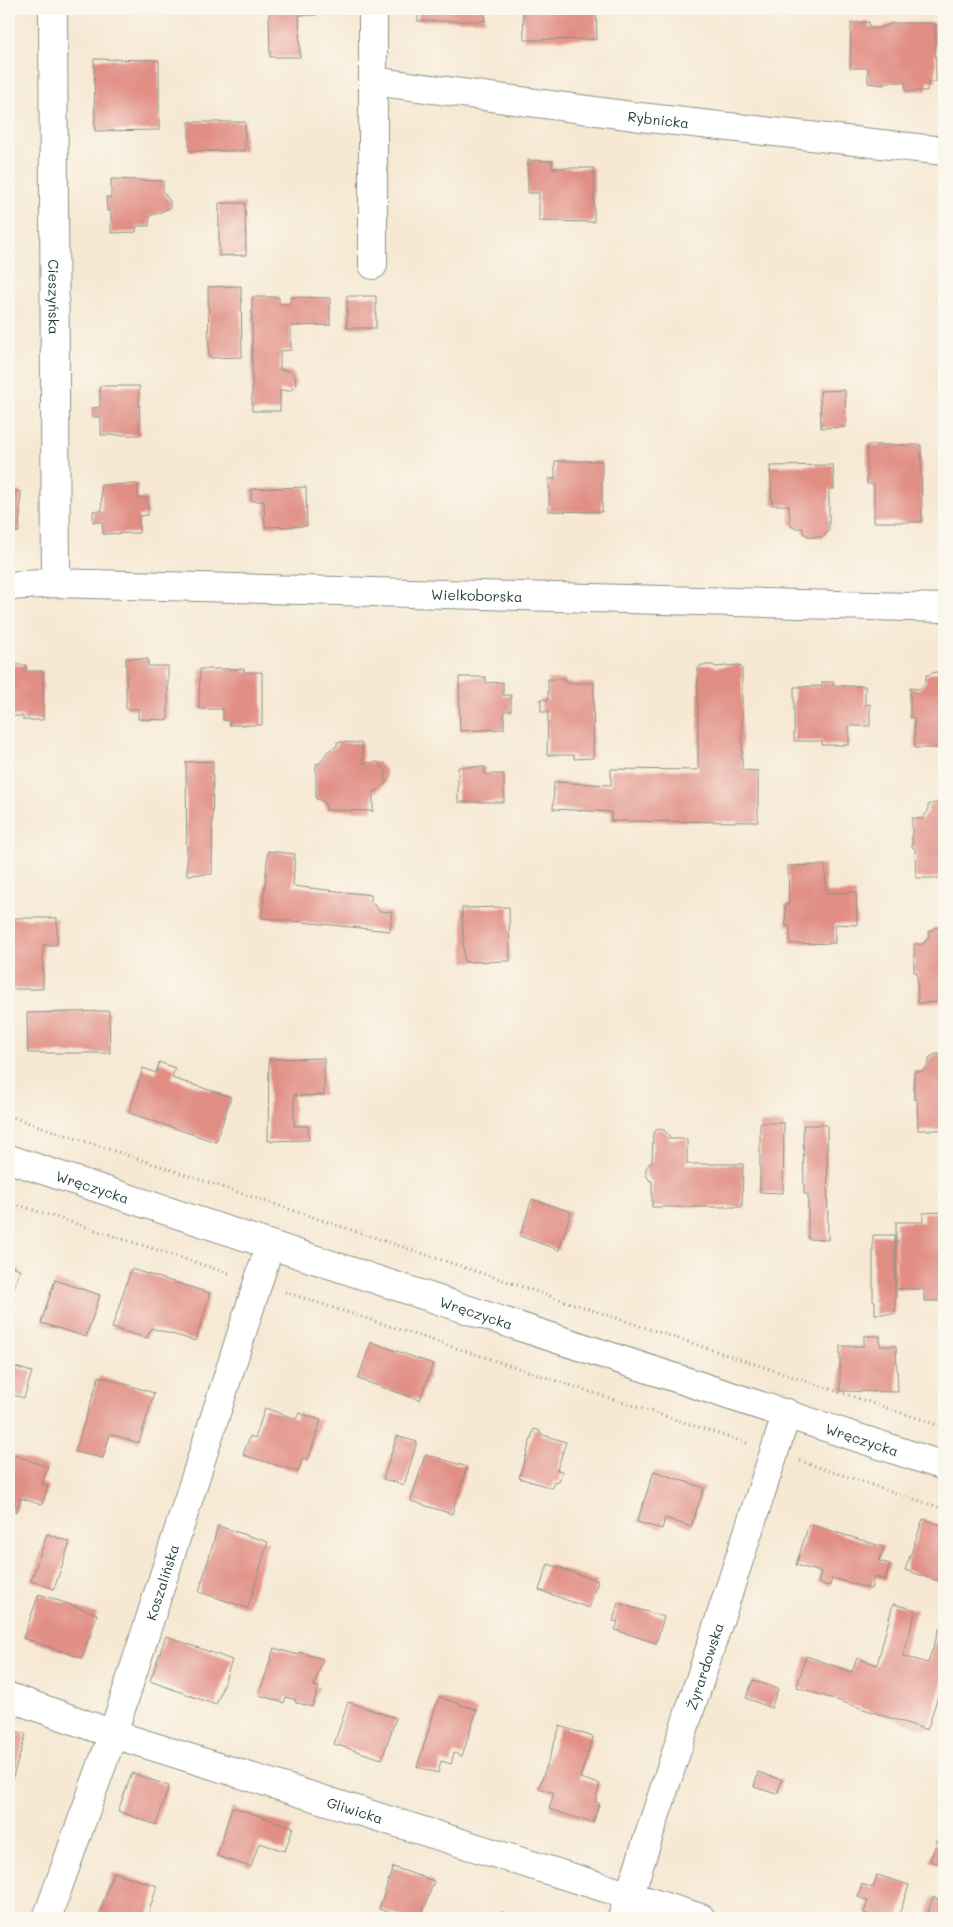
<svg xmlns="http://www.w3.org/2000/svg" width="953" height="1927" font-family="Mali,sans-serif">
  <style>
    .building { fill: #e18e85 }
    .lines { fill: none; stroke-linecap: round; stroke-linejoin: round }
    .minor-casing { stroke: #8a9284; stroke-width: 30 }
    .major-casing { stroke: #8a9284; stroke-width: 30 }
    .path { stroke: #8a9284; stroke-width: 3; stroke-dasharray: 1 4; stroke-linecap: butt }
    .minor { stroke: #fff; stroke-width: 28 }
    .major { stroke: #fff; stroke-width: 28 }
    .labels { text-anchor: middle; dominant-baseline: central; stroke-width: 5; stroke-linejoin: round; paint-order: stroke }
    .street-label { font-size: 14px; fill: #1f3d34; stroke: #fbf7ec }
  </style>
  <rect width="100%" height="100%" fill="#fbf7ec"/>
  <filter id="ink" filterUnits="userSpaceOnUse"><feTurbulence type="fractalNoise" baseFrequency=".02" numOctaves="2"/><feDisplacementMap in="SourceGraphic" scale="10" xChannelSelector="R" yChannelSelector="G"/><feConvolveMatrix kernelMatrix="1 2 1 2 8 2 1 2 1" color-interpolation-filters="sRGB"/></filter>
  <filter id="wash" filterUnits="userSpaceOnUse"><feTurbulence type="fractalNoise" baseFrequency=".0096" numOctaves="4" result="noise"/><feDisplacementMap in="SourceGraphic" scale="20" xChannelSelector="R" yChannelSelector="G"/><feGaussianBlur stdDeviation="1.12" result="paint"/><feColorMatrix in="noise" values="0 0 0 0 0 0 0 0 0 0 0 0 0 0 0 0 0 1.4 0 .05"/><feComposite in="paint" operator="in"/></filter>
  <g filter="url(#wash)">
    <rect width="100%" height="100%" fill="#f6e8d3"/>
    <g id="blocks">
      <g class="building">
        <polygon points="269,9 317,9 317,15 299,15 300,57 270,57"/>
        <rect x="418" y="9" width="67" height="12"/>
        <polygon points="523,9 596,9 597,39 524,40"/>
        <polygon points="869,22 869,28 881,28 892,23 935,23 936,82 928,82 927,91 906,91 905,82 886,82 884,85 868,83 868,68 850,68 851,23"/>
        <polygon points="94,59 159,60 159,130 95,131"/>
        <rect x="189" y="122" width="56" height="29"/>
        <polygon points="528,160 553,161 552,168 594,168 594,222 539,221 539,193 528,193"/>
        <polygon points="111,179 163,181 163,192 170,201 170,208 150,216 149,226 137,226 136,232 111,233 111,211 107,211 106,197 111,197"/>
        <polygon points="219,203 245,203 246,255 219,256"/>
        <polygon points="241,286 242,357 209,358 208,287"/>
        <rect x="347" y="296" width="29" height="32"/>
        <polygon points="252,297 279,297 279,304 290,304 290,297 330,298 330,325 291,326 291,350 280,351 280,370 290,371 295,376 296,385 290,391 280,390 280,411 252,411"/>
        <polygon points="100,386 139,386 140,435 101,435 101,417 92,417 92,408 100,407"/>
        <polygon points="845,390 846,427 821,428 820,391"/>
        <polygon points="867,445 921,445 922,522 874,522 874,484 867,484"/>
        <polygon points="555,461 602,461 602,512 549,511 549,479 555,479"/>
        <polygon points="833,465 834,489 829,489 829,530 823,537 810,537 803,533 803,528 794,528 790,524 789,505 772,505 770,466"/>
        <polygon points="138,484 138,498 147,498 148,515 139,516 139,533 103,534 102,522 93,522 93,511 102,511 101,485"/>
        <polygon points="306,487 307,526 265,527 264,501 251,501 251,489"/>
        <polygon points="9,491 21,492 19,532 9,531"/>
        <polygon points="126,658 148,659 148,666 168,666 168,720 138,719 138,709 126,709"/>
        <polygon points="9,665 26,665 26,671 43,671 43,720 23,720 23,716 9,716"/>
        <polygon points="701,665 713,665 715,667 739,665 742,668 742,770 758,771 758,822 611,821 611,812 553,809 554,782 611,785 611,769 698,770 698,668"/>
        <polygon points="200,669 244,669 244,672 262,672 262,725 229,725 229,721 223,720 223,709 199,709"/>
        <polygon points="940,671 944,674 944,748 915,748 914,718 910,717 910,688 919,689 926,681 926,675"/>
        <polygon points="459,677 486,677 486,683 503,682 503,695 511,695 511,711 504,711 504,729 460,731"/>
        <polygon points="548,679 566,680 566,683 594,683 593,758 574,759 574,755 547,755 548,712 541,712 541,699 548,700"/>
        <polygon points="822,682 834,682 833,686 865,686 865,705 870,704 870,726 849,726 849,745 822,745 822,741 794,741 794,687 822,686"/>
        <polygon points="337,742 362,743 363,763 378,762 386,771 386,783 376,792 373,791 373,811 327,810 325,804 321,800 316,799 316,764 320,763 328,751 337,746"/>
        <polygon points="213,761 212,874 187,875 186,762"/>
        <polygon points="458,767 485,767 485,774 504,774 504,802 458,802"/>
        <polygon points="942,801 944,804 944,878 916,878 915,848 912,847 912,818 922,819 928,811 928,805"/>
        <polygon points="268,851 295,854 293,886 371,895 371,901 379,911 392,912 390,931 262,918"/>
        <polygon points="825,865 826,893 856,892 857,925 835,924 835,943 790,944 790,926 786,926 785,905 789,904 788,866"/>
        <polygon points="509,907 510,961 464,962 462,908"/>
        <polygon points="9,918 57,918 57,945 43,945 43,989 9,989"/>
        <polygon points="935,927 944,929 944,1002 918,1003 917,972 914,972 914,944 923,944 929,936 929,931 933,930"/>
        <polygon points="109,1011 110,1053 28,1053 27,1013"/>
        <polygon points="935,1054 943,1054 944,1056 944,1130 918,1130 917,1099 914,1099 914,1071 923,1071 929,1063 929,1058"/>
        <polygon points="324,1058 324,1095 296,1096 296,1094 294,1094 294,1126 308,1126 309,1140 268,1141 269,1059"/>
        <polygon points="159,1062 175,1068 172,1078 231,1097 216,1142 129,1113 143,1068 156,1073"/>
        <polygon points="760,1123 784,1123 783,1193 760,1192"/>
        <polygon points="803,1125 827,1125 828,1240 808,1239 808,1194 804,1194"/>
        <polygon points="657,1129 664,1130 669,1135 669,1139 687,1139 687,1164 743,1164 742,1207 652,1207 652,1181 650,1181 646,1175 646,1168 650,1163 652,1163 653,1134"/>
        <polygon points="532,1199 571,1212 559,1250 520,1236"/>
        <polygon points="944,1212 944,1301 924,1301 924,1289 896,1289 896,1222 923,1222 923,1213"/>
        <polygon points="873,1235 895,1235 895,1314 875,1314 875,1301 873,1301"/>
        <polygon points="9,1265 20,1269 9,1303"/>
        <polygon points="131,1269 210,1293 196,1341 151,1328 147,1338 112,1328"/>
        <polygon points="55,1280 100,1295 86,1337 41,1323"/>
        <polygon points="864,1336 880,1336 880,1346 896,1346 898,1392 840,1391 840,1346 864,1346"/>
        <polygon points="371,1342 433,1364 420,1400 358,1379"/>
        <polygon points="9,1365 32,1372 24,1398 10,1394 9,1398"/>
        <polygon points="99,1376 154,1393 139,1443 110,1434 103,1458 75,1452"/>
        <polygon points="265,1408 296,1419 299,1413 321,1420 308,1460 303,1458 298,1472 243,1455 250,1436 255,1438"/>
        <polygon points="534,1429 540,1431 540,1434 566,1442 557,1470 562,1471 559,1482 554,1481 552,1488 519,1478"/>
        <polygon points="397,1436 417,1442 404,1485 383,1479"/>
        <polygon points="9,1453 48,1467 42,1483 48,1486 42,1505 21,1498 16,1512 9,1509"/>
        <polygon points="425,1455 432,1457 432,1456 467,1467 452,1514 411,1501"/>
        <polygon points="654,1471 704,1488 691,1527 665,1518 662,1529 637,1522"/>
        <polygon points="923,1519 944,1526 944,1583 905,1570"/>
        <polygon points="809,1524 884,1547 879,1561 890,1564 885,1580 874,1577 871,1589 832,1578 830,1586 818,1583 821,1572 796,1565"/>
        <polygon points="218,1526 268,1542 248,1608 199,1592"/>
        <polygon points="47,1534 70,1542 54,1589 31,1581"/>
        <polygon points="548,1564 598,1581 589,1608 539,1590"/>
        <polygon points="39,1594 97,1614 82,1658 23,1638"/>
        <polygon points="618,1603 664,1617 656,1643 615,1630 618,1622 613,1621"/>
        <polygon points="893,1604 916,1610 903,1656 928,1663 940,1627 944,1628 944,1682 943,1681 927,1730 797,1687 806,1656 852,1672 857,1658 877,1665"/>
        <polygon points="166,1636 232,1660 216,1705 150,1681"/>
        <polygon points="274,1648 298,1655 299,1652 323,1659 314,1686 319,1687 312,1707 295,1702 296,1700 286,1697 284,1703 259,1695"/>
        <polygon points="753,1680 778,1689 771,1708 746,1698"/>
        <polygon points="439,1697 477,1710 462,1756 454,1753 451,1764 441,1761 438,1773 417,1767"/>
        <polygon points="348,1702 396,1718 382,1759 334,1744"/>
        <polygon points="560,1726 593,1737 580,1778 600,1784 595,1802 599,1803 593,1823 549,1809 554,1793 539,1788"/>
        <polygon points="9,1729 26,1734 9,1790"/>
        <polygon points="758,1772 782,1780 777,1794 754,1787"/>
        <polygon points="132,1773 169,1786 156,1825 118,1811"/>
        <polygon points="232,1807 293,1827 285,1851 259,1843 251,1867 217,1856"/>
        <polygon points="938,1838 944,1841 944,1866 930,1861"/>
        <polygon points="393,1867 434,1881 421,1918 407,1918 379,1909"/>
        <polygon points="113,1872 157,1886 147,1918 98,1918"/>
        <polygon points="877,1875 909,1885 898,1918 878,1918 864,1913 868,1901 858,1897 862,1884 873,1888"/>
        <polygon points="9,1897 13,1899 9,1913"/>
        <polygon points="933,1897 944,1901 944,1918 926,1918"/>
        <polygon points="502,1912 522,1918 500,1918"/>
      </g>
    </g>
  </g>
  <g filter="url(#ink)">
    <use href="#blocks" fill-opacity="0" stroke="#8a9284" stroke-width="1"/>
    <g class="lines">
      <g class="minor-casing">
        <g id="minor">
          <path id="s1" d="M53,9L56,583"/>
          <polyline points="373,9 373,265"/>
          <path id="s2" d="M373,81L640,117L944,151"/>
          <path id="s3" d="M9,586L56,583L944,608"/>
          <path id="s4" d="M9,1697L113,1734L701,1918"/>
          <path id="s5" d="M47,1918L113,1734L270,1245"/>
          <path id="s6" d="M622,1918L787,1413"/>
        </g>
      </g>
      <g class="major-casing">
        <g id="major">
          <path id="s7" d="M9,1159L944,1466"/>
        </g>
      </g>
      <g class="path">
        <polyline points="9,1116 944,1427"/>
        <polyline points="9,1202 231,1274"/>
        <polyline points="285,1292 747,1443"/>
        <polyline points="800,1461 944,1509"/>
      </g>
      <use href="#minor" class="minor"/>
      <use href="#major" class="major"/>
    </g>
  </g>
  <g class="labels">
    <g class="street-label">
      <text stroke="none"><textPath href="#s2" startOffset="288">Rybnicka</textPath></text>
      <text stroke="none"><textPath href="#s1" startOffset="288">Cieszyńska</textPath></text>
      <text stroke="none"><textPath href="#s3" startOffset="468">Wielkoborska</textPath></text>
      <text stroke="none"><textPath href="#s7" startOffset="88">Wręczycka</textPath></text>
      <text stroke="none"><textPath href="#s7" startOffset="492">Wręczycka</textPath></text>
      <text stroke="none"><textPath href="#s7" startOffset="898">Wręczycka</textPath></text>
      <text stroke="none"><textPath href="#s5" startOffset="355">Koszalińska</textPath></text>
      <text stroke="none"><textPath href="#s6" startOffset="265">Żyrardowska</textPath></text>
      <text stroke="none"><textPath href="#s4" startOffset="364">Gliwicka</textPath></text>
    </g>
  </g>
  <rect width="953" height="1927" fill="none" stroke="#fbf7ec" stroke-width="30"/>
</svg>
